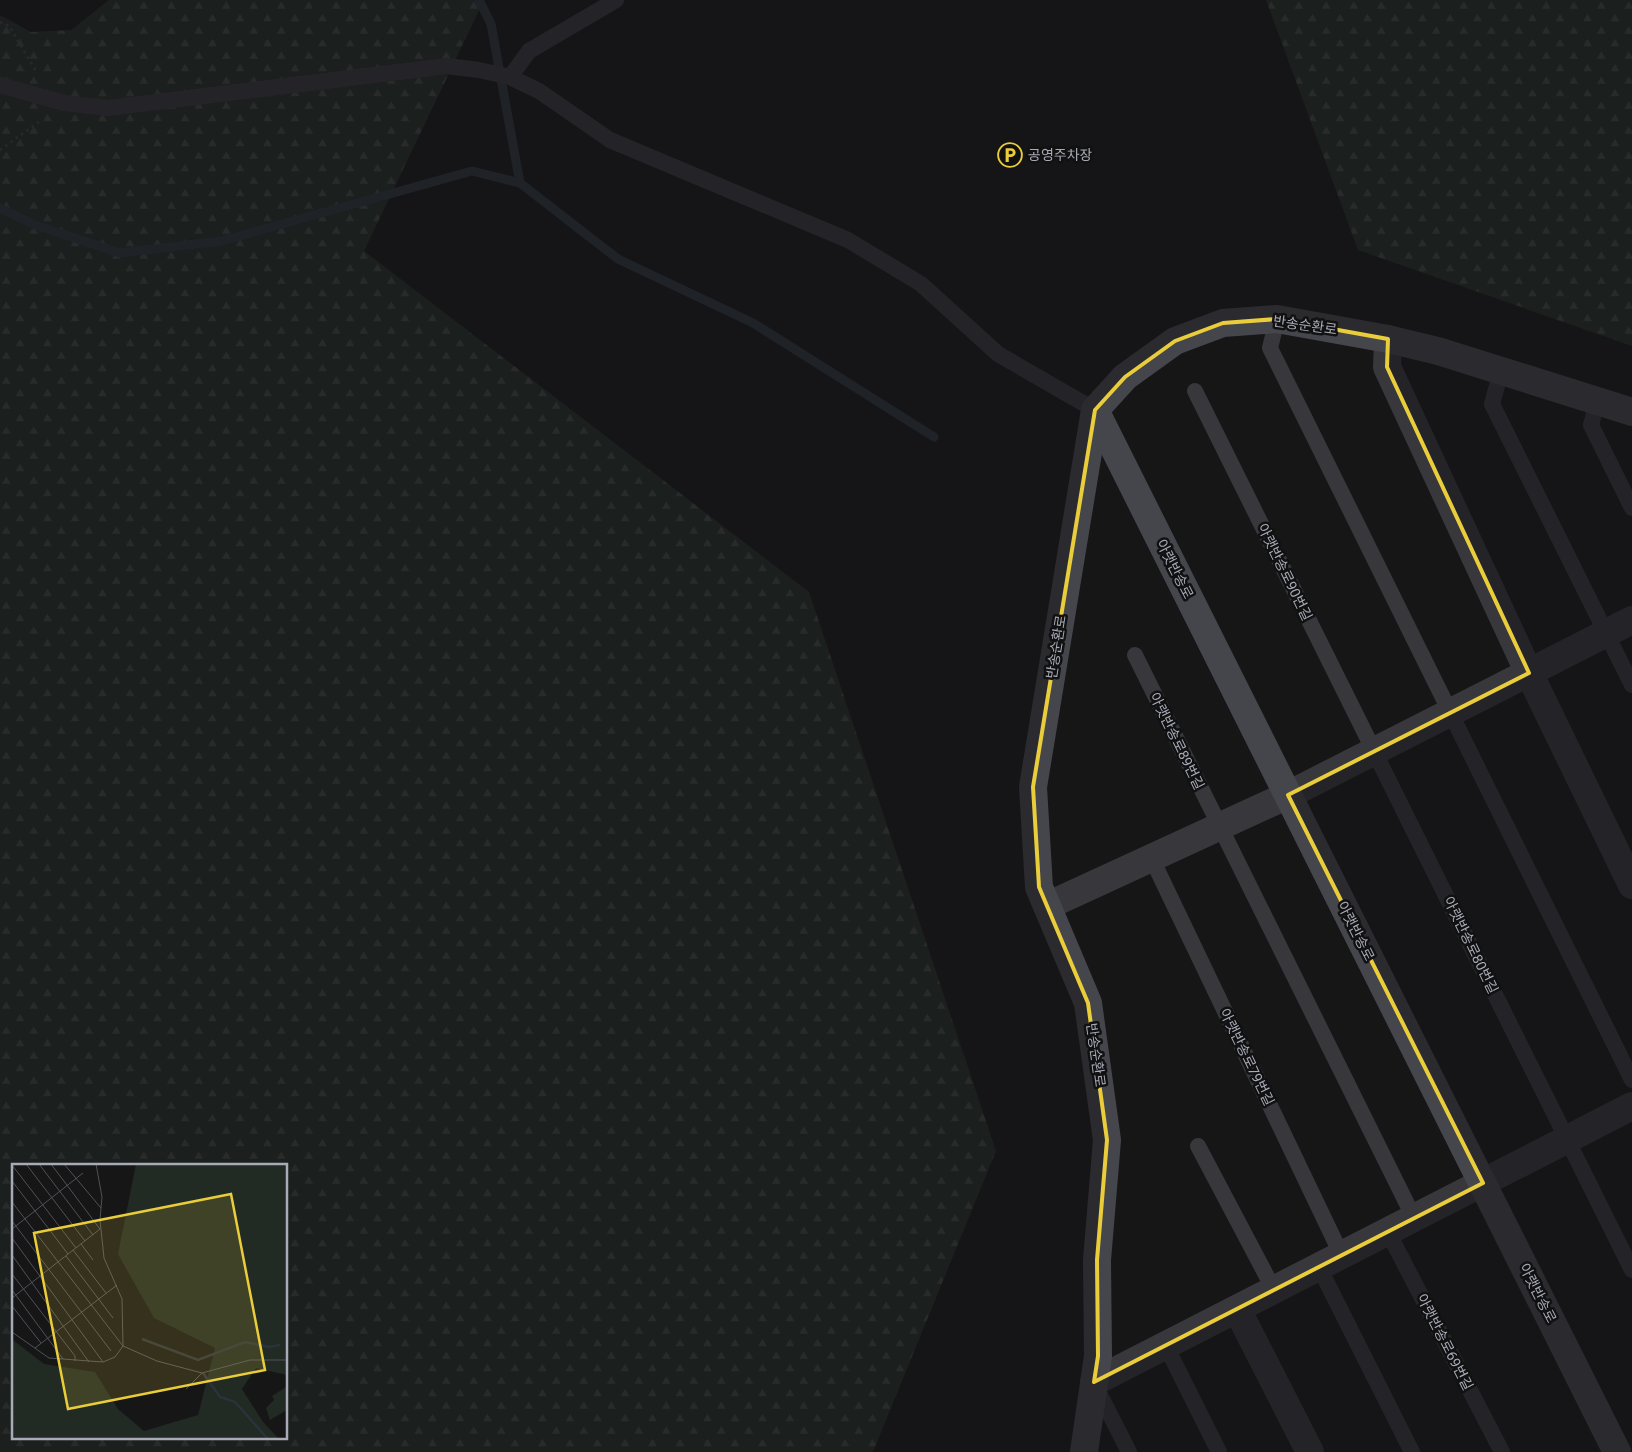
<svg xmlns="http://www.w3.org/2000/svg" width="1632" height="1452" font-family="Roboto,'Noto Sans KR',sans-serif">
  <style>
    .forest { fill: url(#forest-firs); fill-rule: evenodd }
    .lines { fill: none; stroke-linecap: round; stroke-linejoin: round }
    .stream { stroke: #2c323b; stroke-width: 9 }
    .path { stroke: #3d3e43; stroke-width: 3; stroke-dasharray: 2.5 4; stroke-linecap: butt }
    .service { stroke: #37373c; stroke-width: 16 }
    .minor { stroke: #37373c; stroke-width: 28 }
    .secondary { stroke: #45454c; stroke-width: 28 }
    .marked { fill: none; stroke: #eacd3b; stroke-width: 4; stroke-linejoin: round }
    .labels { text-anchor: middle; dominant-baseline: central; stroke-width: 5; stroke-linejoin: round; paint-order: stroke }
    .poi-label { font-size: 14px; fill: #a8aab7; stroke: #111112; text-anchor: start }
    .street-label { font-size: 14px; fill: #a8aab7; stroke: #111112 }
    .inset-river { fill: none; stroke: #2c323b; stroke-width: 2.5 }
    .inset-road { fill: none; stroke: #505157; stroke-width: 1 }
    .view { fill: #eacd3b; fill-opacity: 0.15; stroke: #eacd3b; stroke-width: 2.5 }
    .inset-edge { fill: none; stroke: #a8aab7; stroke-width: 2.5 }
  </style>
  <defs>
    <pattern id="forest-firs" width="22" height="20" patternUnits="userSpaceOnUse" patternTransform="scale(1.25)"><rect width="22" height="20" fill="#222a24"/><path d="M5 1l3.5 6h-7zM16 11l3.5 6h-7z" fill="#3f4642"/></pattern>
  </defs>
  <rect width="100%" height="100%" fill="#161617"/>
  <g class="forest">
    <path d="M109,0H484L364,251L809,592L996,1151L873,1452H0V15L31,32L71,30ZM14,1166H286V1438H14Z"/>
    <polygon points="1266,0 1632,0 1632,346 1358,250"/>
  </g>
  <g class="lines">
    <g class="stream">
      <polyline points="479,0 491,24 520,183"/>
      <polyline points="0,208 35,225 120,253 221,241 472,171 520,183 618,259 753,323 934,437"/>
    </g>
    <g class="path">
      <polyline points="0,22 9,26 36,71"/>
      <polyline points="0,150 40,121"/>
    </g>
    <g class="service">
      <polyline points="510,77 529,51 616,0"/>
      <polyline points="0,85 64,103 108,108 447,66 479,70 510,77 539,91 610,140 848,240 921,284 998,354 1095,410"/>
      <polyline points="1277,319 1270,348 1632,1080"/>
      <polyline points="1501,371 1492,404 1632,685"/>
      <polyline points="1195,391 1632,1270"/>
      <polyline points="1597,402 1591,425 1632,508"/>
      <polyline points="1135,655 1414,1218"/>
      <polyline points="1152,859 1342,1256"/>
      <polyline points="1198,1146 1274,1290"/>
      <polyline points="1388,1232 1502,1452"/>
      <polyline points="1319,1267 1412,1452"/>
      <polyline points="1166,1346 1219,1452"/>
      <polyline points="1095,1385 1129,1452"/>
    </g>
    <g class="minor">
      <polyline points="1388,339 1387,367 1529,673 1632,885"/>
      <polyline points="1047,906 1288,795 1632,620"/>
      <polyline points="1237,1309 1310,1452"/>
      <polyline points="1094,1382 1632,1106"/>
    </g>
    <g class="secondary">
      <polyline points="1095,410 1617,1452"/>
      <polyline points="1084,1452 1098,1356 1097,1260 1107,1140 1088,1003 1039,887 1033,787 1095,410 1125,377 1175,341 1223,323 1277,319 1388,339 1438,351 1632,412"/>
    </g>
  </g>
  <path d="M0 0H1632V1452H0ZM1277,319L1388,339L1387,367L1529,673L1288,795L1483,1183L1094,1382L1098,1356L1097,1260L1107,1140L1088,1003L1039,887L1033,787L1095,410L1125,377L1175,341L1223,323Z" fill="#161617" fill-opacity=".55" fill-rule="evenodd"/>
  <path class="marked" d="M1277,319L1388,339L1387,367L1529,673L1288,795L1483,1183L1094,1382L1098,1356L1097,1260L1107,1140L1088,1003L1039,887L1033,787L1095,410L1125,377L1175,341L1223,323Z"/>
  <defs>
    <g id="parking-ring" transform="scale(1.25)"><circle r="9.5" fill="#111112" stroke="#eacd3b" stroke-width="1.5"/><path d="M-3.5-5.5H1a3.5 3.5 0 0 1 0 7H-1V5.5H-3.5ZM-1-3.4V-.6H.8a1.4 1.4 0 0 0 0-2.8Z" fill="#eacd3b"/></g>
  </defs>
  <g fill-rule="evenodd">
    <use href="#parking-ring" x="1010" y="155"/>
  </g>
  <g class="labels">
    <g class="poi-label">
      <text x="1028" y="155">공영주차장</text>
    </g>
    <g class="street-label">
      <text transform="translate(1305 325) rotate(8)">반송순환로</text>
      <text transform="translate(1175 569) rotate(63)">아랫반송로</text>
      <text transform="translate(1285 572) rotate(64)">아랫반송로90번길</text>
      <text transform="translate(1056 647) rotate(-81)">반송순환로</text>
      <text transform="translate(1177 741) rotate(64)">아랫반송로89번길</text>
      <text transform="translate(1356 931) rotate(63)">아랫반송로</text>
      <text transform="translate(1471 945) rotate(64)">아랫반송로80번길</text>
      <text transform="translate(1096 1055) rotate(82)">반송순환로</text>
      <text transform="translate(1247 1057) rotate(64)">아랫반송로79번길</text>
      <text transform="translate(1538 1293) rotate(63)">아랫반송로</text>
      <text transform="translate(1445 1342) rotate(63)">아랫반송로69번길</text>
    </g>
  </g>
  <g transform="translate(12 1164)">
    <rect width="275" height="275" fill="#161617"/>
    <path d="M124,0H275V211L244,204L230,225L251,258L267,275H1V176L32,200L83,208L106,245L132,267L186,251L203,184L142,154L106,90Z" fill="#222a24"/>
    <path d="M274,223L275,246L258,256L254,244L262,236L260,232Z" fill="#222a24"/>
    <path class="inset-river" d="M130,175L186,196L233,178L257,183L268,181M191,209L208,233L223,238L256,275"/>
    <path class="inset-road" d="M14,0L73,77M27,0L81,71M52,0L89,44M0,1L64,84M0,17L56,90M0,38L111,182M0,57L99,187M0,65L71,9M0,74L91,198M69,80L81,96M61,86L94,129M0,91L77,198M54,92L101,154M0,110L63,192V197M0,126L51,195M0,134L88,65L39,0M0,142L29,179M0,168L37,194L91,198L103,193L111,182L110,135L92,94L88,56L90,33L84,0M111,182L145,197L190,209L238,196H275M23,184L105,121M174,225L190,209"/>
    <path class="view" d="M219,30L253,206L56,245L22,69Z"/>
    <rect width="275" height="275" class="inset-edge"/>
  </g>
</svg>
